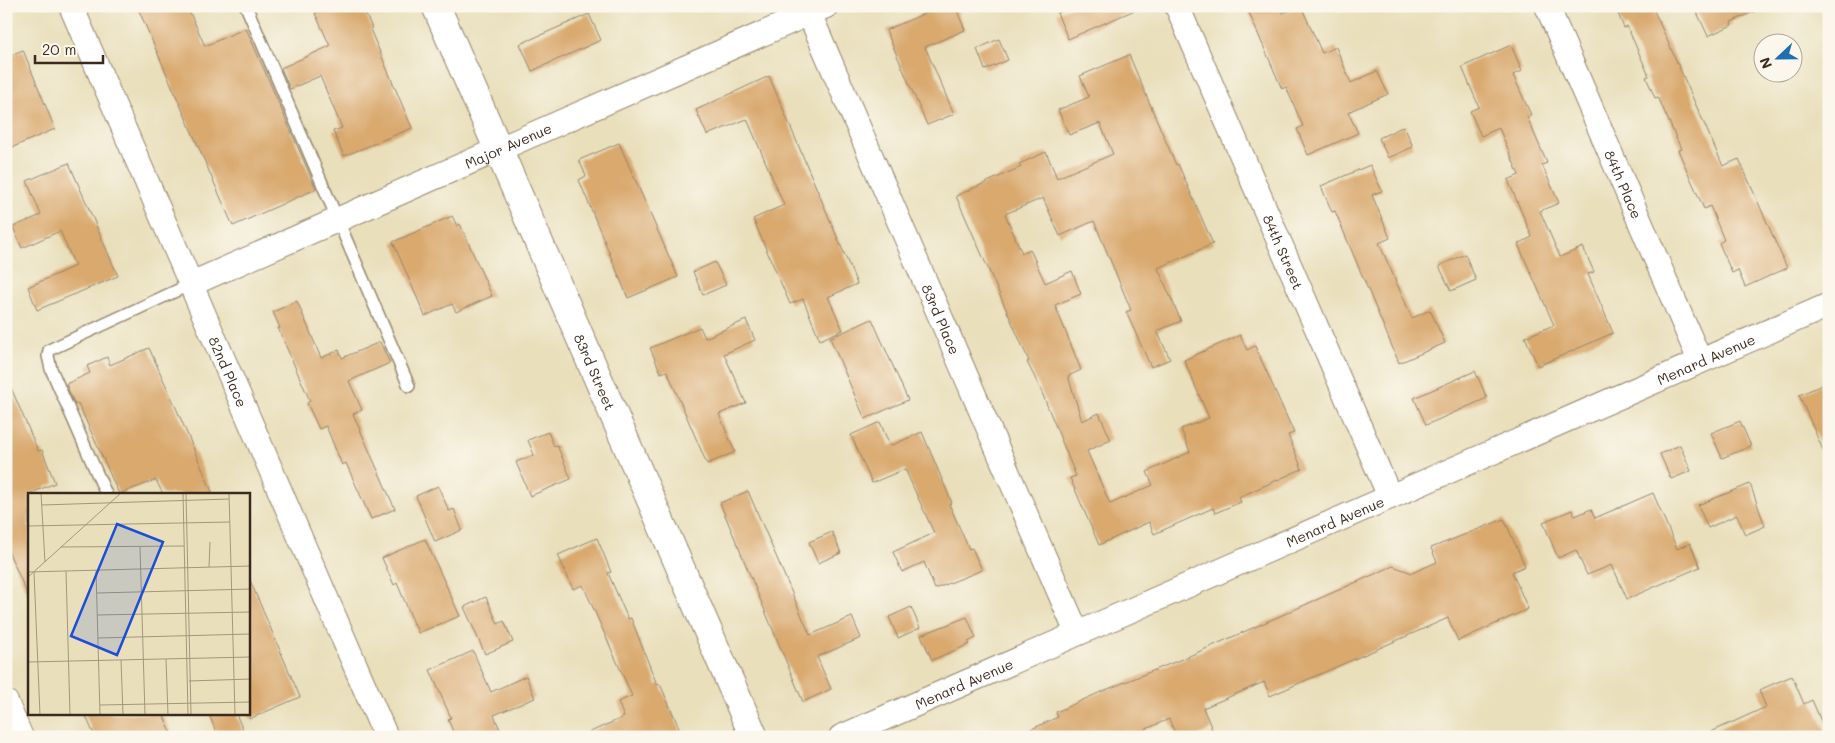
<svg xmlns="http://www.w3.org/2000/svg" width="1835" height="743" viewBox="0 0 1835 743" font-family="Mali,sans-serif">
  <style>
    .building { fill: #d9a96e }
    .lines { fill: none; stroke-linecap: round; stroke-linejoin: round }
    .service-casing { stroke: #92846c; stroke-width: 14 }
    .minor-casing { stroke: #92846c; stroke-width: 26 }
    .tertiary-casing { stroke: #92846c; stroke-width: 30 }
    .service { stroke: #fff; stroke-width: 11 }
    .minor { stroke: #fff; stroke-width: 24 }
    .tertiary { stroke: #fff; stroke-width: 28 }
    .labels { text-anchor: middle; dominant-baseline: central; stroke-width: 4; stroke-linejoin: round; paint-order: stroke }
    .street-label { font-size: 14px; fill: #3b2a1e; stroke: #fbf7ec }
    .inset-road { fill: none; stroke: #a3977c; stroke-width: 1 }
    .view { fill: #1d4ed8; fill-opacity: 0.15; stroke: #1d4ed8; stroke-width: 2.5 }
    .inset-edge { fill: none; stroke: #3b2a1e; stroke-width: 2.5 }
  </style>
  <rect width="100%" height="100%" fill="#fbf7ec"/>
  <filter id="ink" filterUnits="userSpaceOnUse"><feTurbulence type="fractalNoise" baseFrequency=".02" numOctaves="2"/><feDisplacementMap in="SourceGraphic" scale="10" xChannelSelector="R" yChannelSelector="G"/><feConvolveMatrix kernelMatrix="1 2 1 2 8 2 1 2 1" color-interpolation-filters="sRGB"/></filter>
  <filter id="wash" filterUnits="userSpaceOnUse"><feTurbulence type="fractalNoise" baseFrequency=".0096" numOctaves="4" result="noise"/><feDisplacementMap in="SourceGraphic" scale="20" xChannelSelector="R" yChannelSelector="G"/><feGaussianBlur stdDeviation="1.12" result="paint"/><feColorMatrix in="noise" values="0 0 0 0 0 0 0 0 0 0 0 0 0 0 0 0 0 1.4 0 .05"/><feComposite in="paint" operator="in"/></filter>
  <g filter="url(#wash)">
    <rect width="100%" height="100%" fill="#e9dfbb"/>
    <g id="blocks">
      <path class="building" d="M137 6H187L205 46 246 28 316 189 233 226Z
        M331 6H362L372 28 370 29 412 128 344 156 333 131 342 128 320 76 290 89 281 68 330 46 315 13Z
        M942 6H955L965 30 925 47 954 114 927 125 886 30Z
        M1073 6H1144L1068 39 1057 13Z
        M1263 6H1280L1283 13 1301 6 1322 53 1336 47 1351 83 1377 71 1388 94 1348 112 1358 133 1308 155 1297 129 1303 126 1286 87 1282 89 1249 13Z
        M1615 6H1652L1723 166 1739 159 1787 268 1745 287 1738 270 1732 273 1719 243 1724 240 1710 206 1704 209 1678 150 1681 149 1658 97 1655 98 1646 77 1649 76 1627 26 1624 28Z
        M1694 6H1767L1731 22 1732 25 1708 36Z
        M589 14 601 40 532 71 520 44Z
        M999 39 1008 60 985 70 977 49Z
        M1511 45 1522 71 1513 75 1531 115 1527 117 1547 163 1542 165 1559 203 1540 211 1560 257 1583 247 1594 272 1588 274 1613 333 1538 366 1525 337 1554 325 1518 244 1532 237 1508 180 1519 175 1499 128 1481 136 1470 111 1479 107 1462 67Z
        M23 50 55 129 6 150V57Z
        M1129 55 1176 165 1178 164 1213 244 1158 268 1181 321 1157 331 1170 359 1151 367 1126 312 1131 310 1094 221 1060 236 1043 198 1005 214 1022 253 1030 249 1045 283 1072 271 1081 294 1055 305 1081 370 1068 376 1082 421 1099 413 1111 440 1087 451 1110 504 1153 485 1147 472 1190 452 1181 429 1209 418 1184 360 1240 335 1247 350 1255 346 1294 433 1288 435 1302 469 1239 497 1241 502 1215 513 1213 508 1154 534 1149 522 1099 545 1070 478 1076 476 1040 388 1027 362 1029 361 956 196 1021 167 1019 164 1046 152 1057 178 1113 154 1100 123 1069 135 1058 110 1089 97 1080 76Z
        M769 76 857 284 828 297 843 330 820 340 803 299 790 304 753 219 784 205 747 119 707 135 696 110Z
        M1404 126 1413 147 1388 158 1379 138Z
        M619 143 678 277 628 298 579 180 586 176 579 160Z
        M69 163 118 276 37 310 28 287 75 266 60 231 22 248 13 227 41 215 27 181Z
        M1370 165 1382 191 1372 195 1390 238 1379 243 1412 318 1430 310 1445 343 1399 363 1335 211 1332 212 1321 186Z
        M452 216 457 226 460 224 492 296 456 312 452 304 425 316 393 242Z
        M1465 254 1476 280 1451 291 1439 266Z
        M715 262 726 285 703 295 693 272Z
        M297 301 321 358 339 350 342 358 380 342 390 363 349 381 362 410 353 414 395 509 371 519 346 463 342 465 326 426 319 429 307 403 310 401 278 328H280L273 312Z
        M872 319 908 400 865 419 830 338Z
        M746 320 755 340 724 354 746 403 719 414 735 452 707 464 667 371 661 373 650 348 700 327 705 338Z
        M149 348 177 410 213 494H163L156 480 119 494 78 403 75 405 66 384 90 373 87 366 107 357 110 365Z
        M1475 371 1487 398 1426 425 1414 398Z
        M6 376 38 451 42 450 55 483 29 494V598L6 546Z
        M1829 382V464L1799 395Z
        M1740 421 1751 446 1722 458 1711 433Z
        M880 422 890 446 922 432 952 503 949 504 969 549 972 548 982 570 935 589 924 562 902 572 893 552 934 533 905 469 872 483 851 435Z
        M548 432 554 446 557 445 571 479 530 496 516 462 534 455 528 440Z
        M1680 445 1691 471 1671 479 1660 454Z
        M1750 484 1765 526 1745 535 1737 515 1708 528 1698 505Z
        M438 486 449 511 454 509 462 530 435 542 416 496Z
        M748 491 810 635 852 617 861 638 817 657 831 689 803 702 720 503Z
        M1653 493 1677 549 1690 543 1700 567 1627 599 1612 565 1587 575 1576 550 1558 558 1543 522 1572 510 1575 516 1591 509 1595 518Z
        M1504 519 1525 566 1512 572 1528 609 1482 630 1458 641 1448 618 1270 696 1264 682 1203 708 1212 729 1195 737H1177L1169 719 1128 737H1014L1058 717 1056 712 1103 691 1187 657 1393 566 1412 573 1437 562 1431 548Z
        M832 532 841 553 818 563 809 542Z
        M597 538 611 572 608 573 628 619 631 618 657 685 660 684 683 737H579L624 717 618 702 632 696 583 585 573 589 558 555Z
        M425 539 460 616 418 633 397 583 394 585 382 558Z
        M249 578 300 697 249 719Z
        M486 597 498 624 504 621 513 642 485 654 464 607Z
        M911 607 920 628 898 638 889 617Z
        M967 617 976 638 968 642 970 644 932 660 921 635Z
        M473 651 491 692 526 676 535 698 494 715 503 737H455L448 719 451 718 430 670Z
        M1792 676 1804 704 1812 700 1828 737H1700L1766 707 1759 690Z
        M85 714H163L173 737H95Z
        M209 714H236L246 737H218Z"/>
    </g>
  </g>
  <g filter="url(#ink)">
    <use href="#blocks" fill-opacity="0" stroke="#92846c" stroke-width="1"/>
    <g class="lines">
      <defs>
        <path id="service" d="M246 6 409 386
          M106 494 51 369 48 356 49 350 191 284"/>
        <g id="minor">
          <path id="s1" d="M71 6 386 737"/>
          <path id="s2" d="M806 6 1077 633"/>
          <path id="s3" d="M1177 6 1390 497"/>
          <path id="s4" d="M1547 6 1700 361"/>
          <path id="s5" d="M191 284 826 6"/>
          <path d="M6 702 21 737"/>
          <path id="s6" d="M841 737 1829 305"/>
        </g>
        <g id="tertiary">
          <path id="s7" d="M436 6 754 737"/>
        </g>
      </defs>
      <use href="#service" class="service-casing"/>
      <use href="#minor" class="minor-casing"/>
      <use href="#tertiary" class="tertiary-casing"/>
      <use href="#service" class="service"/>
      <use href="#minor" class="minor"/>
      <use href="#tertiary" class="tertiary"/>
    </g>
  </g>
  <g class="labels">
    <g class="street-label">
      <text stroke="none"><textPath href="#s5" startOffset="346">Major Avenue</textPath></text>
      <text stroke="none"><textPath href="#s4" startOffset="194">84th Place</textPath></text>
      <text stroke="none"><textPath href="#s3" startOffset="268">84th Street</textPath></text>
      <text stroke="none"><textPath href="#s2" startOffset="341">83rd Place</textPath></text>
      <text stroke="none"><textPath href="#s6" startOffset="944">Menard Avenue</textPath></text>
      <text stroke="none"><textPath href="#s1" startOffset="398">82nd Place</textPath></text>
      <text stroke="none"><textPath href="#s7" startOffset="399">83rd Street</textPath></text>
      <text stroke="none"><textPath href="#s6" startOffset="539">Menard Avenue</textPath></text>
      <text stroke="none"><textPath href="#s6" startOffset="134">Menard Avenue</textPath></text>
    </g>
  </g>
  <g transform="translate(28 493)">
    <rect width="222" height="222" fill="#e9dfbb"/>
    <path class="inset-road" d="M13 0 17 69M155 0 160 222M158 0 163 222M201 0 207 222M14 12 201 6M0 33 202 29M33 54 156 53M112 54 117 222M181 74 182 49M68 77 72 222M38 78 42 222M0 79 223 73M6 79 12 222M0 84 93 0M69 100 223 96M69 122 223 119M70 145 223 141M138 166 140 222M93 167 95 222M0 169 223 164M161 188 223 186M72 212 223 209"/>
    <path class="view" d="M89 31 135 49 89 162 43 143Z"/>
    <rect width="222" height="222" class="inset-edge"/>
  </g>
  <rect width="1835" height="743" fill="none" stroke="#fbf7ec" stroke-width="25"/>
  <g transform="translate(1778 58) rotate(248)"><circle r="24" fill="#fbf7ec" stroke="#aea59a"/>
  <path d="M0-4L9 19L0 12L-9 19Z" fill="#1f6fb2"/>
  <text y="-8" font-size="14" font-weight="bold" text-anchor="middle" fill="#3b2a1e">N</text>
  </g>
  <path d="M35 55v8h68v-8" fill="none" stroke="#3b2a1e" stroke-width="2.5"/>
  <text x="42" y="55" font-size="15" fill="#3b2a1e" stroke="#fbf7ec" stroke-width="4" paint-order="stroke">20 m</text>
</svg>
